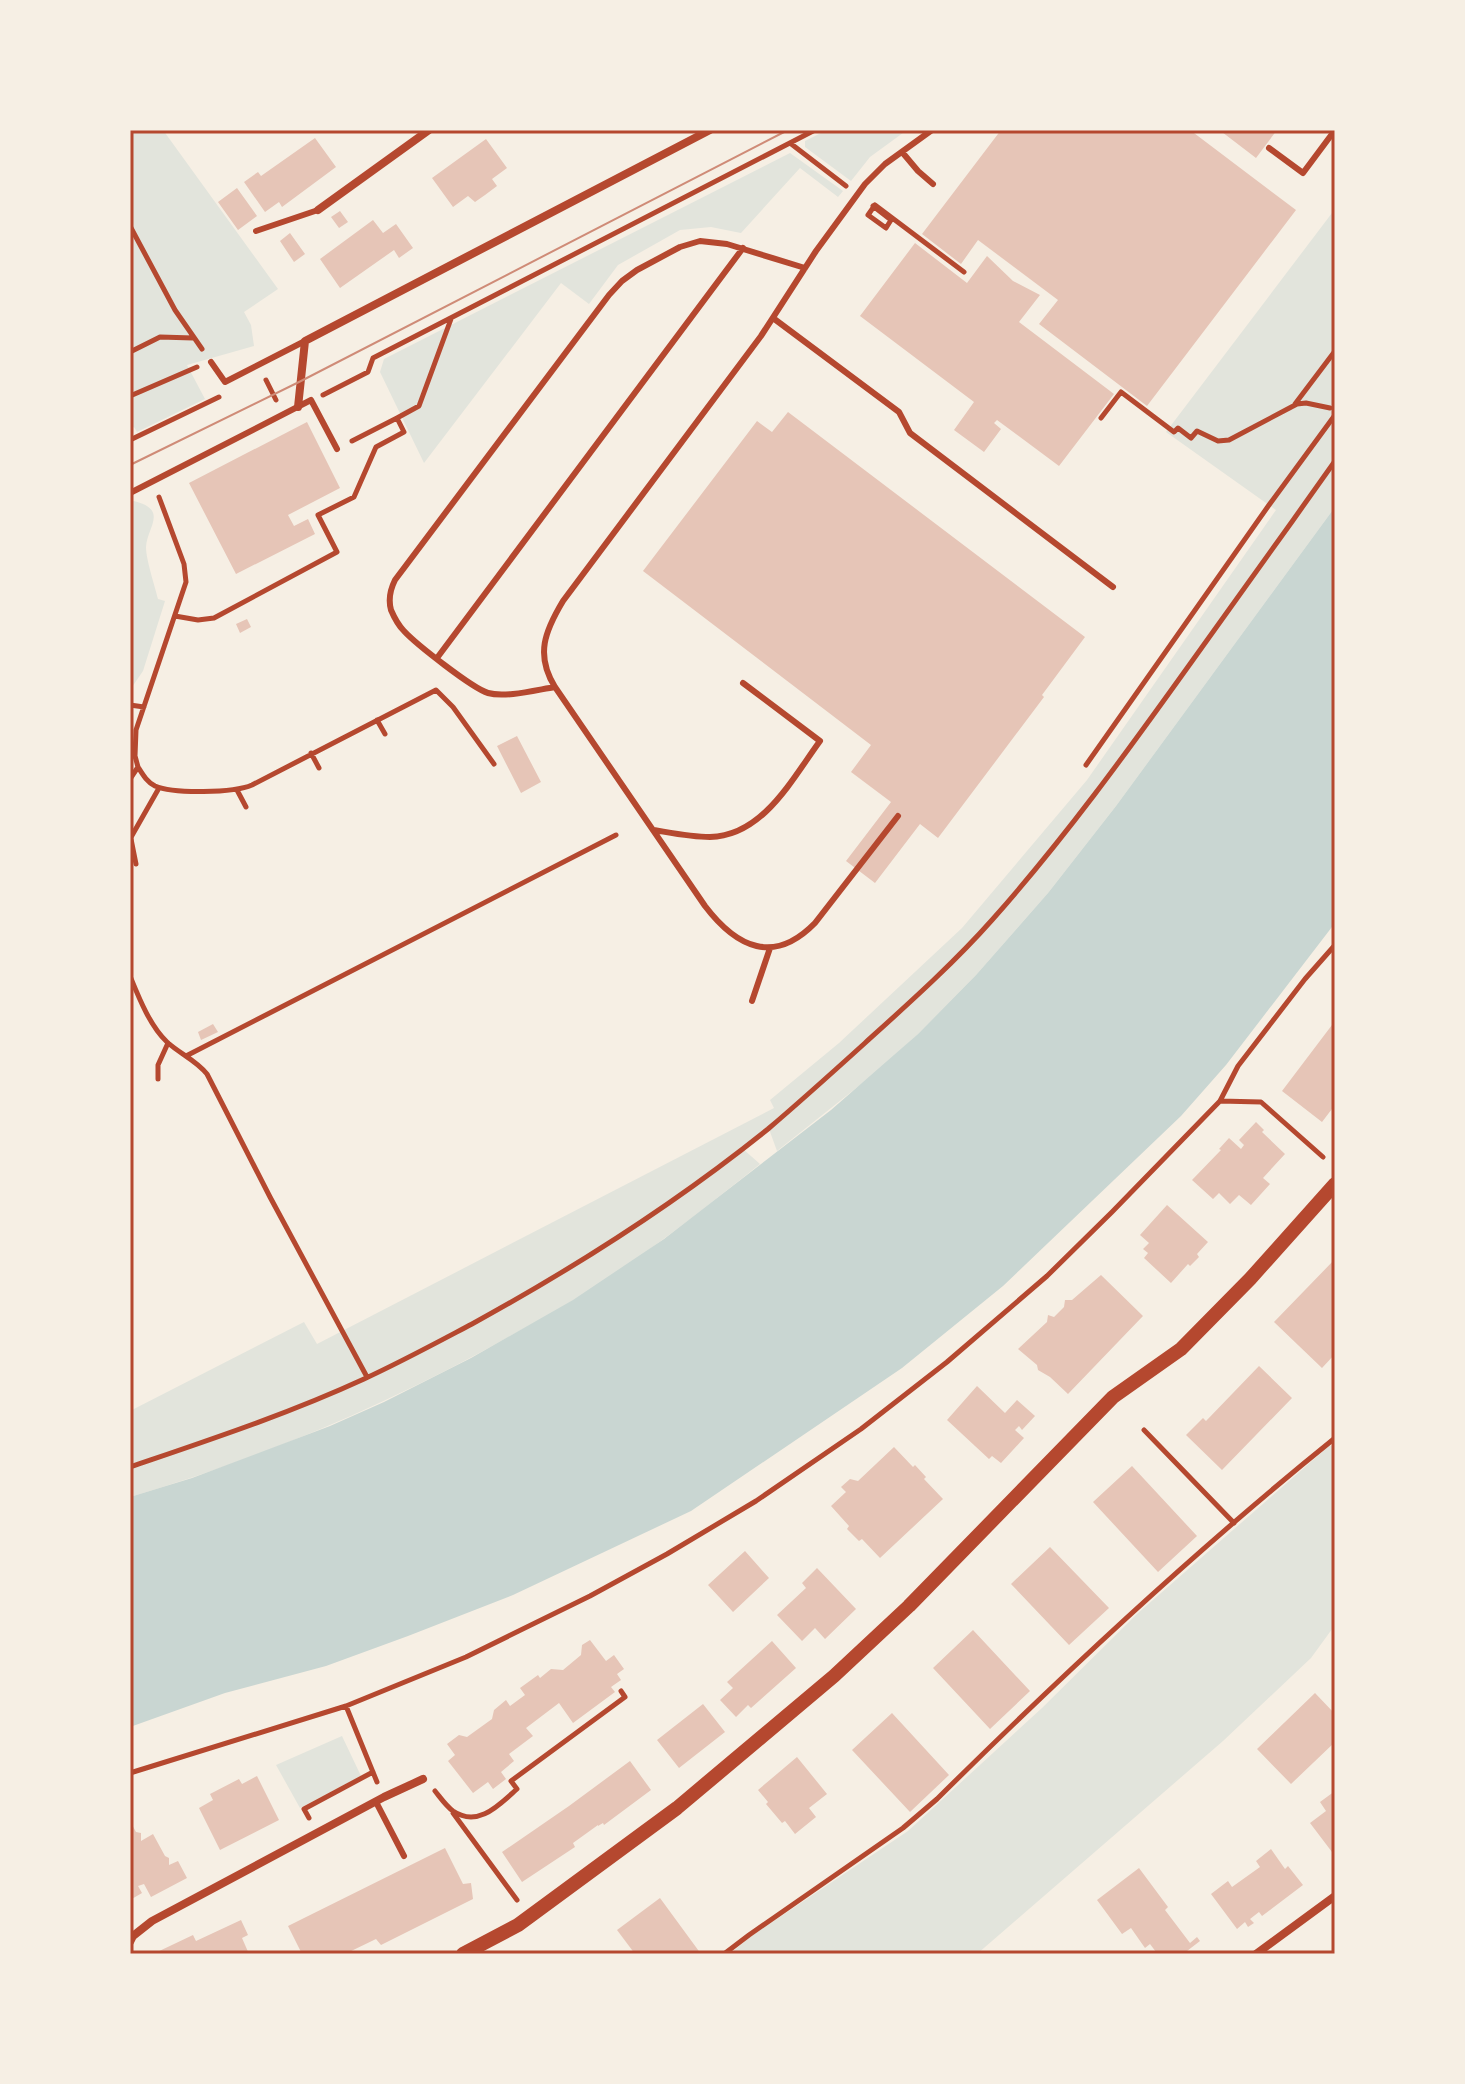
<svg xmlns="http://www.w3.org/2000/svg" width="1465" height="2084" viewBox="0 0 1465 2084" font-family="Lora,serif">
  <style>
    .green { fill: #e2e4dc }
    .water { fill: #c9d6d2 }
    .building { fill: #e6c5b7 }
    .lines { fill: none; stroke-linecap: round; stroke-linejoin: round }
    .path { stroke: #b5482f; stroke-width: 5 }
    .service { stroke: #b5482f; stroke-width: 6 }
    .minor { stroke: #b5482f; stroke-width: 8 }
    .tertiary { stroke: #b5482f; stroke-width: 14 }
    .tram { stroke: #cf8b77; stroke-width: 2 }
    .neatline { fill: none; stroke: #b5482f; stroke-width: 3 }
  </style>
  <rect width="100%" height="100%" fill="#f6efe4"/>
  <path class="green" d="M130 130H163L278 289 244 312 251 325 254 346 187 365 205 399 137 432 134 427 130 429Z
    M827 130H907L870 157 851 181 805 147V141Z
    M790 153 843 191 838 197 800 168 741 233 711 227 680 230 618 265 589 304 561 283 424 463 380 372 384 359Z
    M1335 209V507L1116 806 1048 893 976 975 918 1034 875 1073 777 1151 769 1129 743 1149 760 1164C700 1212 639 1260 574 1300 553 1313 531 1324 510 1336 389 1404 263 1458 130 1497V1411L304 1322 317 1344 774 1108 770 1100 839 1043 962 928 1087 780 1276 510 1166 432Z
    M134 501C169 510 147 527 146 547 146 560 155 586 158 599L165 601 143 671 130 690V503Z
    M1329 1446H1335V1625L1311 1658 1223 1741 977 1954H730L750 1937 908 1831 1042 1708 1137 1614Z
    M342 1736 361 1776 300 1808 276 1765Z"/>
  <path class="water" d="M1335 507V923L1226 1065 1181 1116 1003 1286 902 1368 691 1511 513 1595 408 1636 326 1666 225 1693 130 1727V1497L192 1478 330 1426 384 1402 471 1358 573 1300 664 1239 831 1110 918 1034 976 975 1048 893 1116 806Z"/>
  <path class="building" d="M1001 130H1190L1296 210 1147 406 1039 324 1058 300 978 240 961 264 922 234Z
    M1224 130H1277L1256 158 1222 132Z
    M315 138 336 167 282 207 279 202 265 212 244 182 258 172 261 176Z
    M486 139 507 168 492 179 497 186 485 195 475 202 468 196 453 207 432 178Z
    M237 188 257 216 238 230 218 202Z
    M340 211 348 222 339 228 331 217Z
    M373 220 383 233 396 224 413 248 399 258 394 250 340 288 320 259Z
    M290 233 305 254 294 262 280 241Z
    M915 243 967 283 987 256 1013 281 1040 295 1019 322 1114 394 1059 466 997 420 994 423 1001 429 984 452 954 430 974 402 860 316Z
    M788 412 1085 637 1042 695 1044 697 938 838 920 824 875 883 846 861 891 802 851 772 871 745 643 571 757 421 772 432Z
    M307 422 340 488 288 515 294 526 308 519 315 534 236 574 189 483Z
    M247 619 251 627 240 633 236 624Z
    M517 736 541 782 521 793 497 746Z
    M1335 1021V1105L1322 1122 1282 1091Z
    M213 1024 218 1032 201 1040 198 1032Z
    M1256 1122 1264 1130 1262 1132 1285 1154 1263 1178 1270 1184 1251 1205 1239 1195 1230 1204 1219 1193 1213 1199 1192 1180 1221 1150 1219 1149 1229 1138 1241 1149 1244 1145 1239 1140Z
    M1167 1205 1208 1242 1197 1254 1199 1257 1190 1266 1188 1264 1171 1283 1144 1258 1148 1253 1143 1249 1149 1243 1140 1235Z
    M1335 1259V1354L1322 1368 1274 1322Z
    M1101 1275 1143 1316 1068 1394 1050 1377 1038 1370 1037 1365 1018 1349 1047 1322 1048 1315 1054 1317 1064 1307 1065 1300H1072Z
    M1259 1366 1292 1398 1222 1470 1186 1435 1203 1418 1206 1421Z
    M977 1386 1005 1413 1017 1400 1035 1416 1022 1430 1019 1426 1015 1430 1024 1438 1001 1463 992 1456 989 1459 947 1420Z
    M894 1447 913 1467 915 1465 926 1477 924 1479 943 1499 880 1558 862 1539 859 1541 847 1529 849 1526 831 1506 846 1492 841 1487 850 1479 858 1481Z
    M1132 1466 1197 1536 1158 1572 1093 1502Z
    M1050 1547 1109 1608 1069 1645 1011 1584Z
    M745 1551 769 1578 733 1612 708 1585Z
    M817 1568 856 1609 825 1639 815 1628 802 1641 777 1615 806 1588 802 1583Z
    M973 1630 1030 1691 990 1729 933 1668Z
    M590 1640 606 1661 614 1655 624 1669 617 1674 621 1680 611 1687 615 1692 573 1723 559 1703 526 1728 533 1736 509 1754 514 1761 501 1772 506 1779 493 1789 488 1782 473 1793 448 1761 455 1755 447 1744 459 1735 467 1737 492 1719 494 1710 506 1700 510 1706 525 1695 520 1688 538 1675 540 1678 551 1669 563 1670 581 1655 582 1645Z
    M772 1641 796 1668 751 1708 748 1705 736 1717 720 1700 733 1688 727 1682Z
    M1315 1693 1335 1714V1742L1291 1784 1257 1749Z
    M703 1704 725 1732 679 1768 657 1740Z
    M892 1713 949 1775 910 1812 852 1750Z
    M797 1757 827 1794 809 1808 816 1817 795 1834 785 1821 782 1823 766 1804 768 1802 758 1790Z
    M630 1761 651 1790 604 1825 603 1823 598 1826V1825L573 1843 575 1847 522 1882 502 1852 569 1806Z
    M257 1776 279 1820 220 1850 199 1808 213 1800 210 1794 239 1779 242 1784Z
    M1335 1791V1856L1310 1823 1326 1811 1320 1802Z
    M130 1821 136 1832 141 1833V1841L153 1834 165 1856 169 1858V1865L178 1861 187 1878 151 1897 144 1884 138 1886 142 1893 130 1900Z
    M445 1848 463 1884 471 1883 473 1899 381 1945 376 1939 345 1954H302L288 1926Z
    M1271 1849 1285 1869 1288 1866 1303 1885 1262 1916 1259 1912 1250 1919 1254 1923 1248 1927 1245 1922 1237 1929 1211 1894 1228 1881 1232 1887 1260 1867 1256 1861Z
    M1139 1868 1168 1907 1165 1910 1190 1943 1197 1937 1200 1941 1187 1951 1189 1954H1153L1156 1952 1150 1944 1145 1948 1131 1928 1122 1934 1097 1900Z
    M660 1898 701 1954H635L617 1930Z
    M241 1920 248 1935 242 1938 249 1954H153L193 1935 196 1941Z"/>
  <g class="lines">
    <path class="path" d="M790 143 846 186
      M873 206 891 220 886 228 868 215 875 205 964 272
      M130 226 175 310 202 349
      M130 352 160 337 193 338
      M266 380 276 400
      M323 395 368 372 373 358 815 130
      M130 396 197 367
      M1295 404 1335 351
      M1101 418 1121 392 1174 432 1178 428 1191 438 1197 431 1218 441 1229 440 1297 404 1306 403 1330 408
      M130 440 219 397
      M352 441 397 418
      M175 616 198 620 214 618 337 552 318 515 354 497 376 447 404 432 397 418 419 406 451 319
      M130 705 144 707
      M377 720 385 734
      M311 753 319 768
      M1086 765 1269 505 1335 415
      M138 767C143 775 147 782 155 786 173 794 234 793 252 785L436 690 453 707 494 764
      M130 779 138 767 135 756 136 730 186 582 184 564 159 497
      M237 790 246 807
      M130 839 159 788
      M131 839 136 864
      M130 976C139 998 150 1026 167 1042 180 1054 196 1060 207 1074L270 1197 367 1377
      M186 1056 616 835
      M158 1079V1065L168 1043
      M1220 1101 1261 1102 1323 1157
      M1144 1430 1234 1523
      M130 1467C209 1440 288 1414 364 1379 401 1362 436 1343 472 1324 576 1267 676 1203 768 1129 801 1101 833 1072 865 1043 908 1004 953 964 992 920 1064 839 1127 752 1190 664 1238 597 1287 529 1335 461
      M346 1706 377 1782
      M130 1773 346 1706 466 1657 590 1596 667 1554 756 1501 861 1429 947 1362 1047 1276 1112 1212 1220 1101 1238 1066 1305 979 1335 945
      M435 1791C440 1797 446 1806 453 1811 478 1828 499 1805 517 1789L511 1781 625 1697 621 1691
      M453 1813 517 1900
      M309 1818 304 1809 373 1772
      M724 1954 749 1935 903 1828 937 1799C1064 1673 1196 1550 1335 1438"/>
    <path class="service" d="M1269 148 1303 173 1335 130
      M902 152 918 171 933 184
      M256 231 318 210
      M773 318 899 412 910 433 1113 587
      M211 362 225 382 305 341
      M130 493 311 400 337 449
      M437 658 743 248
      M555 687C536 690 505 698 488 693 472 688 416 644 404 631 398 625 394 617 391 610 388 599 390 590 395 580L609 295 622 281 637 270 680 247 700 241 727 244 805 268
      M898 816 815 923C774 965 737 948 705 906L555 687C535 655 545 631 563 601L761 336 816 251 865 184 885 164 932 130
      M654 830C672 833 691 837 710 837 763 836 792 779 820 741L743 683
      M752 1001 770 948
      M376 1802 404 1856"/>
    <path class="minor" d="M318 210 429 130
      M298 407 305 341 710 130
      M130 1942 133 1936 152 1921 384 1797 423 1779
      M1256 1954 1335 1896"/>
    <path class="tertiary" d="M463 1954 518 1925 677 1808 834 1676 909 1606 1113 1397 1181 1349 1250 1279 1335 1184"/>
    <path class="tram" d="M130 465 301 381 788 130"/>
  </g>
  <rect width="1465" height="2084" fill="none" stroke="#f6efe4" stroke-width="264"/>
  <rect x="132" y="132" width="1201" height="1820" class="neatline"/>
</svg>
